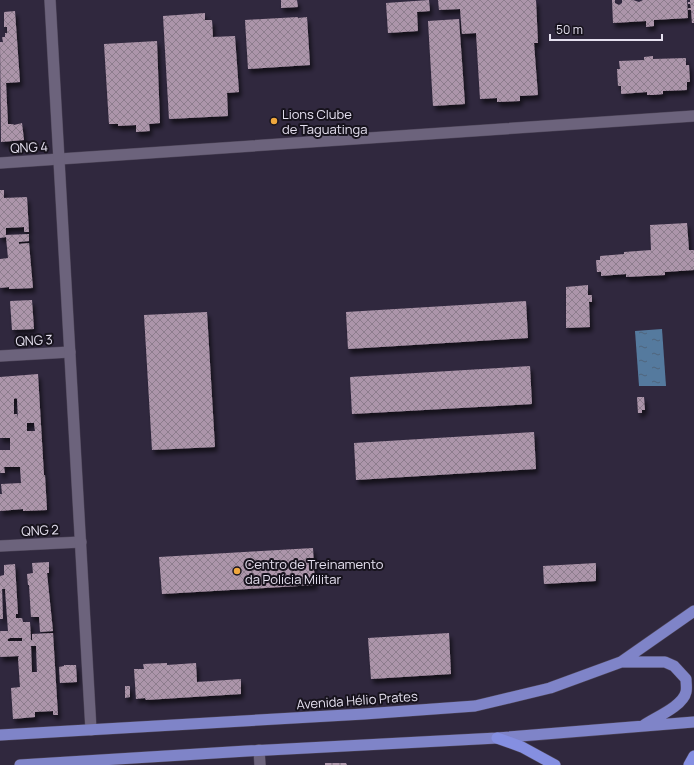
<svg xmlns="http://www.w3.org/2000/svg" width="694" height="765" viewBox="0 0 694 765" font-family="Manrope,sans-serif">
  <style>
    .water { fill: url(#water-ripples) }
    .building { fill: url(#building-cross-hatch); fill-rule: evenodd; filter: url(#shadow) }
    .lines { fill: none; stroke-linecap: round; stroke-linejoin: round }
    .minor-casing { stroke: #4e4659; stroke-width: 12 }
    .tertiary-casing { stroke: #4e4659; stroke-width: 12 }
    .primary-casing { stroke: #4e4659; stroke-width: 12 }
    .trunk-casing { stroke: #4e4659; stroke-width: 12 }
    .minor { stroke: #6c637c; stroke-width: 11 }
    .tertiary { stroke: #6c637c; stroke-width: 11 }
    .primary { stroke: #7f84c8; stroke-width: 11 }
    .trunk { stroke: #858fe1; stroke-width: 11 }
    .poi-dot { fill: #efa73d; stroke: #17131d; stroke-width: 1.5 }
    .labels { text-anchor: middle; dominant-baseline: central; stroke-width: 4; stroke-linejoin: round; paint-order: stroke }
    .poi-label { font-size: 13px; fill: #e6e1f0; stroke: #17131d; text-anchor: start }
    .street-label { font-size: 13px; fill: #e6e1f0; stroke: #17131d }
  </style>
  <defs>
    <pattern id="water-ripples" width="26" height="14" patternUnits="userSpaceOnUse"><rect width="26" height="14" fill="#557a9e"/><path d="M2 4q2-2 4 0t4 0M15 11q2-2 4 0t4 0" fill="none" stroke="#4f647c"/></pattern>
    <pattern id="building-cross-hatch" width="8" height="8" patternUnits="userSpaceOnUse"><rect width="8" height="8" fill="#ac95aa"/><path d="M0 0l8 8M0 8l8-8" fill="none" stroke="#8d7d8d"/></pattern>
    <filter id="shadow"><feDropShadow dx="2.5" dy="4.5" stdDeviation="2" flood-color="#0009"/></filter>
  </defs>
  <rect width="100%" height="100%" fill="#30283e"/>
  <path class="water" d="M662 329 666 386H639L635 331Z"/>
  <path class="building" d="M281 0H297L298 7 281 8Z
    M429 0 430 11 417 12 418 31 388 33 386 3Z
    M438 0H536L538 43H534L538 95 520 96V101L497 102V98L480 99 476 33 462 34 460 9 439 10Z
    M612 0H615V3L619 5 622 3V0H633L639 2 643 0H687L688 18 654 20V26L646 27V21L613 23Z
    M690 0H694V23H692L691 10H688V8H691L690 4H688V2H690Z
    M15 11 20 82 6 83 8 124H13L14 125 22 123 24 140 1 142 0 42H3L2 37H5V33H7V27H4V12Z
    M205 13V20H212L213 37 235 36 239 92 227 93 228 116 169 119 163 16Z
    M298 17V18L307 17 310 65 248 69 245 20Z
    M459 19 465 104 433 106 428 21Z
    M157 41 160 123 149 124 150 131 136 132V125L118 126V124H109L104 44Z
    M653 56V59L686 58V65H689L690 82H687V90L663 91V94L653 95H647V92L621 94V86H618L617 69H620L619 61 644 60V57Z
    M0 190H4V198L27 197 29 232H24V227L6 228V235L29 234V241L19 242V244L29 243 33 288 9 289V287L0 288V259L8 258 6 237 0 238Z
    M687 223 689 250H694V270L665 272V275L626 277V274L601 276V272H597L596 260H600V256L624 254V252L651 250 650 225Z
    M588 285V295H592V302H589L590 327 566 328V287Z
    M32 300 34 329 12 330 10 301Z
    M526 301 528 338 348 349 346 312Z
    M207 312 215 447 152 450 144 315Z
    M530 366 532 404 352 414 350 377Z
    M38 374 44 475H45L47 510 23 511V509L0 511V494H2L1 484 21 483 20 467H4L5 473H0V450H10V438H0V377ZM16 398 17 399 18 418 17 414H14V399ZM27 423H34L35 431H27Z
    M637 397H644L645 410H642V413H638Z
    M534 432 536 469 356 480 354 443Z
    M313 548 315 585 162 594 159 557Z
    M49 562V573H47L53 631 40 632 39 617H31L29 585H28L27 574 33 573 32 563Z
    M596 563V581L544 584 543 566Z
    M15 564 18 614H16V618H22L23 622H30L31 640H32V634L53 633 58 715H53V711L35 712V717L13 719 11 688 20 687 18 658 19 656 0 657V631H8L5 589H2L3 619H0V576L4 575V565ZM22 638V641H8V639L10 638ZM31 646H36L37 672H32Z
    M449 633 451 674 371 679 368 638Z
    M167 663V665L196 663 197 682 241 679V694L146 700 145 698 136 699 134 669H144L143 664Z
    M64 665H76L77 682 60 683 59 667 64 666Z
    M125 686H130V697L125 698Z
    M325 763H346L347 765H325Z"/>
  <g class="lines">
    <defs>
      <path id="minor" d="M0 163 694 116
        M0 356 70 352
        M0 546 81 542
        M259 750 260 765"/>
      <path id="tertiary" d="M50 0 91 730"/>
      <path id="primary" d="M621 662H665L674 666 686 679C686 683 687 688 686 692 683 706 656 717 644 725
        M0 735 364 714 475 706 550 688 621 662 694 611
        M20 765 247 751 497 738 694 722"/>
      <path id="trunk" d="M497 738 522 747 555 765
        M689 765 694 756"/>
    </defs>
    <use href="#minor" class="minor-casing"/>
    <use href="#tertiary" class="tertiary-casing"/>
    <use href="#primary" class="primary-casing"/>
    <use href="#trunk" class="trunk-casing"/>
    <use href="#minor" class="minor"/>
    <use href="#tertiary" class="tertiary"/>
    <use href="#primary" class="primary"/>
    <use href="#trunk" class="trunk"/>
  </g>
  <g class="poi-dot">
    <circle cx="274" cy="121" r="4"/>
    <circle cx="237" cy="571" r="4"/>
  </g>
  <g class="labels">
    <g class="poi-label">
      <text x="282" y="114">Lions Clube<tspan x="282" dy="15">de Taguatinga</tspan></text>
      <text x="245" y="564">Centro de Treinamento<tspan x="245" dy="15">da Polícia Militar</tspan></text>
    </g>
    <g class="street-label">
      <text transform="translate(29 147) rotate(-3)">QNG 4</text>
      <text transform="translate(34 340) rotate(-3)">QNG 3</text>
      <text transform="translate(40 530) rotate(-3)">QNG 2</text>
      <text transform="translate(357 700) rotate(-4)">Avenida Hélio Prates</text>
    </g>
  </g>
  <path d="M550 34v6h112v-6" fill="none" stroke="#e6e1f0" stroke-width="2"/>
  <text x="556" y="34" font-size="12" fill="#e6e1f0" stroke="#17131d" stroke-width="3" paint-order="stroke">50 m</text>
</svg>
